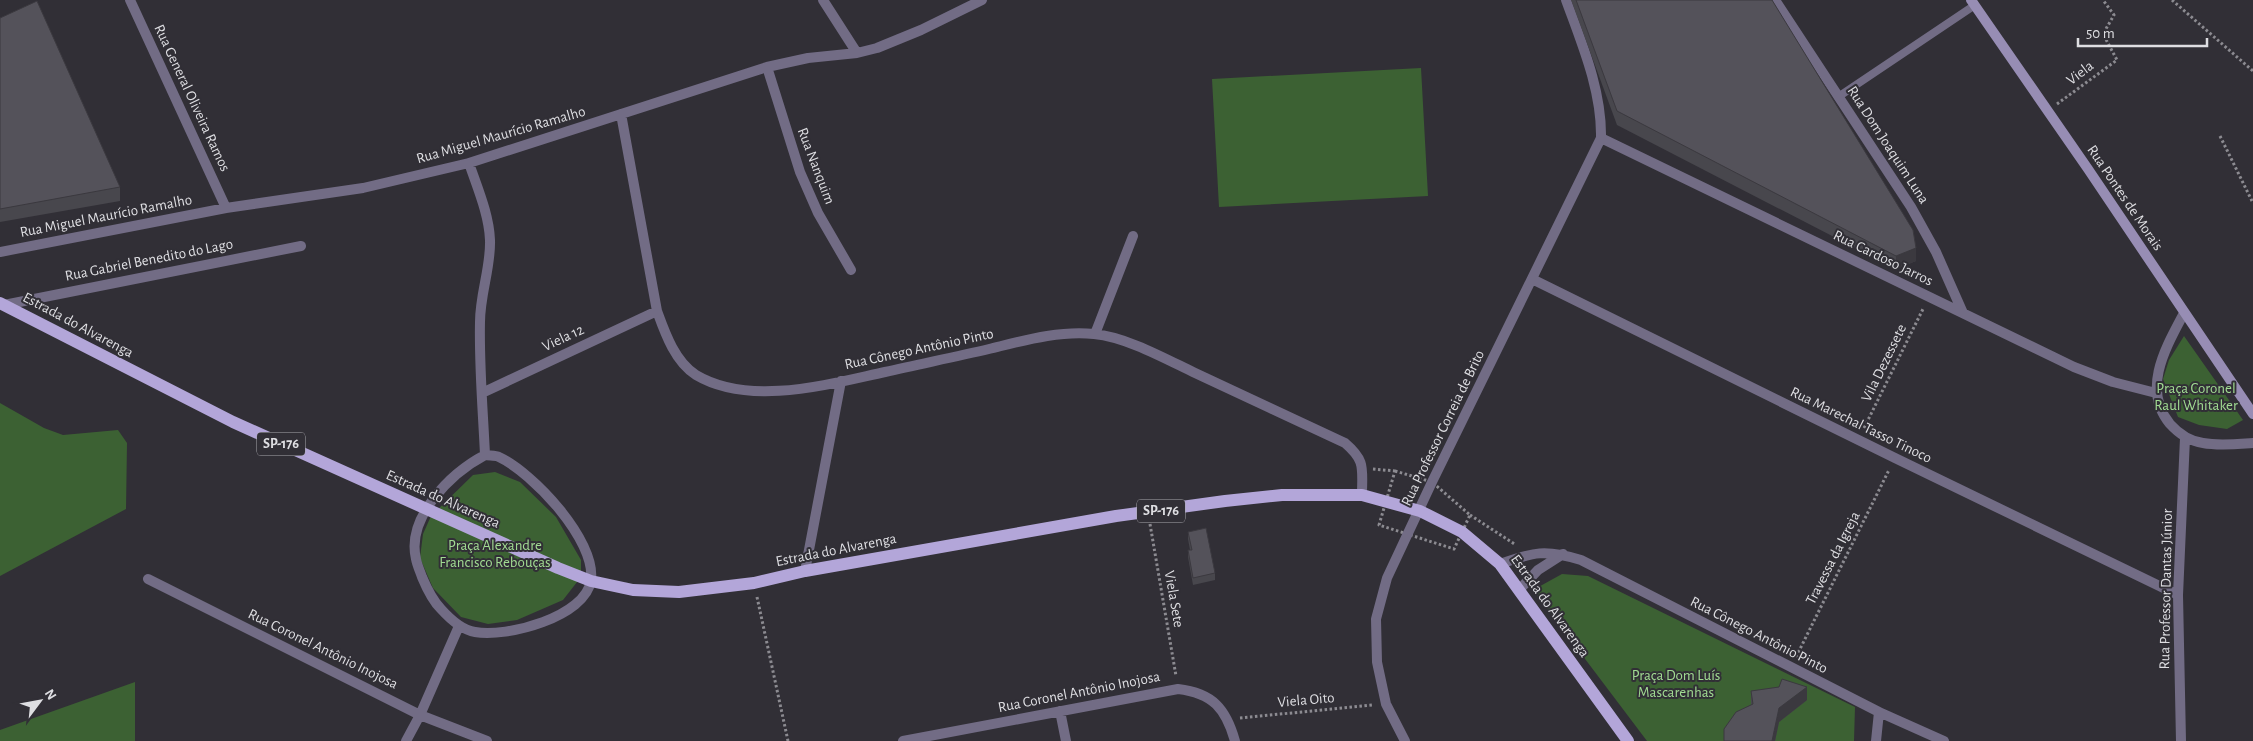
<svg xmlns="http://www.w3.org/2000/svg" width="2253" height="741" viewBox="0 0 2253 741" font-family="'Alegreya Sans',sans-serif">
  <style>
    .green { fill: #3c6133 }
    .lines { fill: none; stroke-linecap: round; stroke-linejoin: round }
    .path { stroke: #8c8b91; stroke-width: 3; stroke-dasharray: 2.5 2.5; stroke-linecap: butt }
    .lane { stroke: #726c85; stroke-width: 8 }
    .street { stroke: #726c85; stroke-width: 10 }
    .secondary { stroke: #978db4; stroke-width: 10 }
    .primary { stroke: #b3a6d9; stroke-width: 12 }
    .wall { fill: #48474d }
    .shaded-wall { fill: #3b393f }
    .building { fill: #54525a; stroke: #3b393f }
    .labels { text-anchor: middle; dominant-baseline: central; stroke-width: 4; stroke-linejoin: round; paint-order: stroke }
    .shield { fill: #312f36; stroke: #aaaaae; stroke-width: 1 }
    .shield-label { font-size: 14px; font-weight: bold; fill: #dedee2 }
    .street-label { font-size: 15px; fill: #dedee2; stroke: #312f36 }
    .park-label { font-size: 15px; fill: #a1db92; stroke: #312f36 }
  </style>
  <rect width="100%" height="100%" fill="#312f36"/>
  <path class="green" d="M1421 68 1428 196 1219 207 1212 79Z
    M2184 336 2243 420 2227 429 2199 425 2178 417 2163 379 2169 360Z
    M0 403 44 428 63 435 118 430 127 443 126 509 0 576Z
    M495 472 520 482 556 517 581 560V577L563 600 517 620 488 624 461 617 433 588 420 558 423 534 431 516 473 475Z
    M1562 574 1588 576 1855 707 1854 741H1647L1533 590Z
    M135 682V741H0V730Z"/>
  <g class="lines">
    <path class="path" d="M2172 0 2253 71
      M2057 104 2117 60 2103 34 2114 15 2103 0
      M2220 136 2253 203
      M1864 428 1923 309
      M1373 469 1395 471
      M1395 471 1432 482 1470 515 1454 549 1379 525Z
      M1470 515 1516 545
      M1150 524 1176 676
      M757 597 788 741
      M1796 657 1889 470
      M1240 718 1373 705"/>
    <path class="lane" d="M1838 97 1975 5"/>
    <path class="street" d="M130 0 226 208
      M823 0 857 53
      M1775 0 1911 207 1936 252 1963 313
      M767 67 800 172 818 213 851 270
      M621 114 657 311C665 333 675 362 696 375 750 407 829 384 885 372 920 364 955 357 989 349 1022 341 1060 330 1094 334 1126 337 1164 358 1193 372 1244 396 1294 419 1345 443 1366 461 1362 468 1362 495
      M1601 138 2074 367 2113 382 2156 393
      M469 163C477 187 489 214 490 240 491 267 480 294 480 322 479 367 483 411 485 455
      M0 252 226 208 363 188 469 163 767 67 808 58 857 53 877 48 921 30 982 0
      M1532 279 1895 458 2178 595
      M4 305 301 246
      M2184 313C2166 347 2141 389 2170 424 2179 434 2189 441 2203 443 2219 446 2237 444 2253 443
      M1095 334 1133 236
      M482 393 657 311
      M485 455C489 456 495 455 499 457 533 473 596 540 591 580 586 617 506 638 475 632 462 630 450 619 441 609 432 600 427 589 422 577 420 571 417 565 416 559 406 517 451 473 485 455Z
      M1500 564C1533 552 1546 549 1581 560L1879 712 1944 741
      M805 571 841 381
      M148 579 420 715 487 741
      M1519 590 1538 570 1563 554
      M1060 711 1066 741
      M406 741 420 715 459 626
      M903 741 1178 689C1213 693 1226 709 1235 741
      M1405 741 1386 704 1377 662 1376 619 1387 578 1432 482 1601 138C1602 91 1582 44 1566 0
      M1876 741 1879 712
      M2181 741 2178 595 2185 438"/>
    <path class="secondary" d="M1971 0 2088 169 2253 414"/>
    <path class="primary" d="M0 303 233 422 558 568 591 581 633 590 679 592 754 583 805 571 1116 516 1225 501 1282 495H1362L1420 511 1462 532 1500 564 1628 741"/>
  </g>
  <path class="wall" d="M1571 0H1772L1916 261 1896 269 1617 125Z
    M0 18 120 187V201L0 222Z
    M1188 532 1215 573V580L1193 585 1188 557V550H1190L1188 539Z
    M1751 691 1807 700 1779 722 1775 741H1724V729L1751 705Z"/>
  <path class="shaded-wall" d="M1916 248V261L1896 269V256Z
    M1807 687V700L1779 722 1775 741H1772L1779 708Z"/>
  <path class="building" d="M1576 0H1772L1913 230 1916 248 1896 256 1617 111Z
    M37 1 120 187 0 209V18Z
    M1206 528 1215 573 1193 578 1188 550H1192L1188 532Z
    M1782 679 1807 687 1779 708 1772 741H1724V729L1736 712 1753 704 1751 691 1779 687Z"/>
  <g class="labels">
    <g class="shield">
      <rect x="257" y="432.5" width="48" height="23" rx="4"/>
      <rect x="1137" y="499.5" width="48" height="23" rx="4"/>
    </g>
    <g class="shield-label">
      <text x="281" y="444">SP-176</text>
      <text x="1161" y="511">SP-176</text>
    </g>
    <g class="street-label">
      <text transform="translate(2080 73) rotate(-37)">Viela</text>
      <text transform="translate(192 98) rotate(65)">Rua General Oliveira Ramos</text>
      <text transform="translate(501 135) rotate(-16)">Rua Miguel Maurício Ramalho</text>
      <text transform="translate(1888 145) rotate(57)">Rua Dom Joaquim Luna</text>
      <text transform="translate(816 166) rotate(69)">Rua Nanquim</text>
      <text transform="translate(2125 198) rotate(56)">Rua Pontes de Morais</text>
      <text transform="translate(106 216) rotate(-11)">Rua Miguel Maurício Ramalho</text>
      <text transform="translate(1883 258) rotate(26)">Rua Cardoso Jarros</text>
      <text transform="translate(149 260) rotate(-11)">Rua Gabriel Benedito do Lago</text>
      <text transform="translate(78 325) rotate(28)">Estrada do Alvarenga</text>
      <text transform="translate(563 338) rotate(-25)">Viela 12</text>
      <text transform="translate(919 349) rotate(-12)">Rua Cônego Antônio Pinto</text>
      <text transform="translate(1884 363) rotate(-64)">Vila Dezessete</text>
      <text transform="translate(1861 425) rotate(26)">Rua Marechal Tasso Tinoco</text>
      <text transform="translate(1443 428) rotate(-64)">Rua Professor Correia de Brito</text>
      <text transform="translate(443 499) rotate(24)">Estrada do Alvarenga</text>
      <text transform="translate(836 550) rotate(-11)">Estrada do Alvarenga</text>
      <text transform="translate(1833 558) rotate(-63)">Travessa da Igreja</text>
      <text transform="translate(2166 589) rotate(-89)">Rua Professor Dantas Júnior</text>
      <text transform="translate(1174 599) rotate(80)">Viela Sete</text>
      <text transform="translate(1550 606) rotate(54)">Estrada do Alvarenga</text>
      <text transform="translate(1759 635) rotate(27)">Rua Cônego Antônio Pinto</text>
      <text transform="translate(323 649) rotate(26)">Rua Coronel Antônio Inojosa</text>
      <text transform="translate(1079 692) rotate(-11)">Rua Coronel Antônio Inojosa</text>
      <text transform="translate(1306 700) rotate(-5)">Viela Oito</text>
    </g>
    <g class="park-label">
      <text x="2196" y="388">Praça Coronel<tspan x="2196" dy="17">Raul Whitaker</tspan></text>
      <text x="495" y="545">Praça Alexandre<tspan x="495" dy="17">Francisco Rebouças</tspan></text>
      <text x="1676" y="675">Praça Dom Luís<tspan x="1676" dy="17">Mascarenhas</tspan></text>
    </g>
  </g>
  <g transform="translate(40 701) rotate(58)" stroke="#312f36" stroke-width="4" paint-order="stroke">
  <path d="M0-4L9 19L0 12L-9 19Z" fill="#dedee2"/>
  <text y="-8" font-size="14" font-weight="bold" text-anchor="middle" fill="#dedee2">N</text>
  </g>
  <path d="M2078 38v8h129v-8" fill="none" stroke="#dedee2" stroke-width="2.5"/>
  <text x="2086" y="38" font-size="15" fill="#dedee2" stroke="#312f36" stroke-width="4" paint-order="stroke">50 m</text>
</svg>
